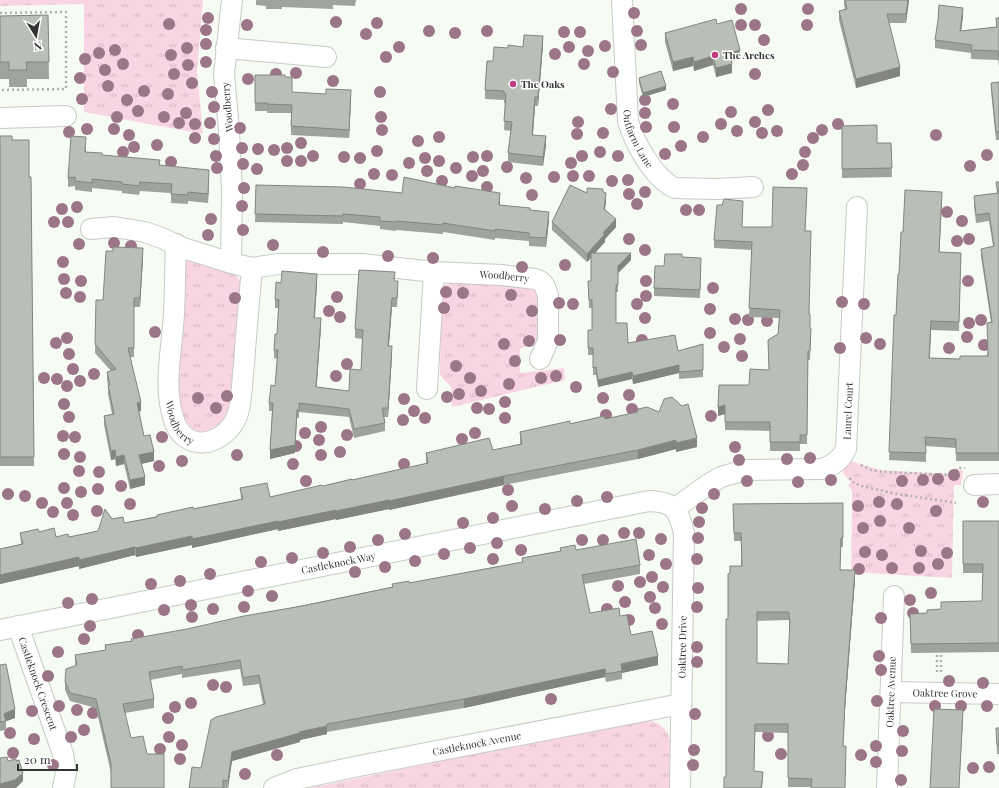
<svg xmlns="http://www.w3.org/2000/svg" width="999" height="788" viewBox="0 0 999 788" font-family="'Playfair Display',serif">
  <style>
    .grass { fill: url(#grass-tufts) }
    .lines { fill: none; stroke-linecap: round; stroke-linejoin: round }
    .minor-casing { stroke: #c6cbc4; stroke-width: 22 }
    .path { stroke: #aeb2ad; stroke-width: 2.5; stroke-dasharray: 2 3; stroke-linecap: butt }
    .minor { stroke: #fff; stroke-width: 20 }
    .tree { fill: #9c7589 }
    .wall { fill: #9fa39d; fill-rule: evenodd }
    .shaded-wall { fill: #828580 }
    .building { fill: #b9beb7; stroke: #828580; fill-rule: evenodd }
    .poi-dot { fill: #c03b7f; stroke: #fff; stroke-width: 1.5 }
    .labels { text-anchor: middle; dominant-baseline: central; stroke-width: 3; stroke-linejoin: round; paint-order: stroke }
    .poi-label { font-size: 10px; font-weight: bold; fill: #333533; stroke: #fff; text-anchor: start }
    .street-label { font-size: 10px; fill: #333533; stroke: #fff }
  </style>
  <defs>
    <pattern id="grass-tufts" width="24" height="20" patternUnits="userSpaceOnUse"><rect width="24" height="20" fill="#f9d5e3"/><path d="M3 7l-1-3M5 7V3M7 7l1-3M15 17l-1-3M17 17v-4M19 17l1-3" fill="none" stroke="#d6b7c3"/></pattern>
  </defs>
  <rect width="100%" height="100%" fill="#f6fcf4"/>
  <path class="grass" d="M0 0H203L197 71 203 134 84 112V4L0 6Z
    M192 260C203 262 224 269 234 274 239 277 241 282 243 287L234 390 227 411 222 422 218 427 205 433 190 428 185 420 177 398 184 267 186 261Z
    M453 281 520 284 536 289 540 297 539 339 520 349V373L564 368 565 380 452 407 451 387 440 375 441 293 445 285Z
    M851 461 880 470 949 474H955L956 470H963L961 485H954L952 578 851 572 852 491 848 485 851 482 842 472Z
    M641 720C659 721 668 727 671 745L670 788H310Z"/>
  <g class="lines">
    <defs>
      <g id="minor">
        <path id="s1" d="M622 0 628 121C634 142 654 179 675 188L717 189 753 187"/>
        <path d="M226 48 326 57"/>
        <path d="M0 118 66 116"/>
        <path id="s2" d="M91 229 114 227 145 232 162 238 180 247 231 263 252 268 278 264H362L434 272 502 275 535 279 540 281 544 285 548 295V341L540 359"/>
        <path id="s3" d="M176 244C175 268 175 291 174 314 172 350 162 388 175 423 179 433 186 440 197 442 213 445 231 432 237 416 242 404 242 379 244 365 246 333 249 301 252 268"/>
        <path d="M231 263 232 190 229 131 224 74 232 0"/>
        <path d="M427 389 434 272"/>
        <path d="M974 485 999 484"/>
        <path id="s4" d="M674 509 709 484 721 477 731 474 746 470 821 469C833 466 841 460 846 449L857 207"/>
        <path id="s5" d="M18 626 63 754 66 773 63 788"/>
        <path id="s6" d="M0 630 649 501C675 502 678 509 684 533L680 788"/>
        <path id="s7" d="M891 692 999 694"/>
        <path id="s8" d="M274 788 297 779 359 766 681 704"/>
        <path id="s9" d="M887 788 894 596"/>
      </g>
    </defs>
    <use href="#minor" class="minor-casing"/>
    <path class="path" d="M0 13 66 12V89L0 90
      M861 465 871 470 884 472 954 475 956 474 957 468H965
      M851 478 850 479 854 483 861 486 897 494 956 503
      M937 655V672
      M941 655V673"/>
    <use href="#minor" class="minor"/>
  </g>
  <g class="tree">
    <circle cx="741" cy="9" r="6"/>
    <circle cx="808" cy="9" r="6"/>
    <circle cx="634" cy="13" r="6"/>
    <circle cx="208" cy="18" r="6"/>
    <circle cx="336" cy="22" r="6"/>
    <circle cx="377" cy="23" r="6"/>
    <circle cx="169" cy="24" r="6"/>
    <circle cx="247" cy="25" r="6"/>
    <circle cx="741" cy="25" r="6"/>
    <circle cx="755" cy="25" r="6"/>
    <circle cx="807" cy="25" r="6"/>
    <circle cx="206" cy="30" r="6"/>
    <circle cx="429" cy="31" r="6"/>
    <circle cx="487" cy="31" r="6"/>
    <circle cx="637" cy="31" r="6"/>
    <circle cx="564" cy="32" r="6"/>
    <circle cx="580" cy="32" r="6"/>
    <circle cx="455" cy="33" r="6"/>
    <circle cx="366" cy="34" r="6"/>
    <circle cx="764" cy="40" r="6"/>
    <circle cx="206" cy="44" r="6"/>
    <circle cx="641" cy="45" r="6"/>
    <circle cx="605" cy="46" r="6"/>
    <circle cx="399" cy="47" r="6"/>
    <circle cx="569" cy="47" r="6"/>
    <circle cx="187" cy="48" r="6"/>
    <circle cx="115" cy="50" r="6"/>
    <circle cx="588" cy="51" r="6"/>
    <circle cx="99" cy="53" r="6"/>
    <circle cx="555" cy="54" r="6"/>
    <circle cx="171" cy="55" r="6"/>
    <circle cx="386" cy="57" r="6"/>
    <circle cx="85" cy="59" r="6"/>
    <circle cx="206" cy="62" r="6"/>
    <circle cx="123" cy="64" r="6"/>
    <circle cx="584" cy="64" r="6"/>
    <circle cx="188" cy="65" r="6"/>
    <circle cx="105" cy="70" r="6"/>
    <circle cx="613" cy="72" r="6"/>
    <circle cx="296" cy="73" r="6"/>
    <circle cx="174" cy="74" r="6"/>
    <circle cx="276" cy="74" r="6"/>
    <circle cx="755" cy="74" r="6"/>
    <circle cx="80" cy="78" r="6"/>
    <circle cx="248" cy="79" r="6"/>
    <circle cx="333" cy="81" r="6"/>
    <circle cx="192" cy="83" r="6"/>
    <circle cx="108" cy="86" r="6"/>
    <circle cx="144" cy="91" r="6"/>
    <circle cx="212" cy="92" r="6"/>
    <circle cx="380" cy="92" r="6"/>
    <circle cx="168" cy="94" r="6"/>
    <circle cx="82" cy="99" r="6"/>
    <circle cx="127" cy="100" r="6"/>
    <circle cx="645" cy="100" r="6"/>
    <circle cx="673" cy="104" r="6"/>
    <circle cx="214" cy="107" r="6"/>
    <circle cx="611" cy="109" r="6"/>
    <circle cx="768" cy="110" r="6"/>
    <circle cx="138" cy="111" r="6"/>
    <circle cx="731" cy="112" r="6"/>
    <circle cx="186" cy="113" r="6"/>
    <circle cx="645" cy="113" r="6"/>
    <circle cx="117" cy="117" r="6"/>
    <circle cx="164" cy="117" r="6"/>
    <circle cx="381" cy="117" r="6"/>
    <circle cx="578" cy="122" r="6"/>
    <circle cx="755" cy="122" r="6"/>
    <circle cx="179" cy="123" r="6"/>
    <circle cx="210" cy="123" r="6"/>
    <circle cx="195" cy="124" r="6"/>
    <circle cx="721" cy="124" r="6"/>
    <circle cx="838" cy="124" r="6"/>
    <circle cx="646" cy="127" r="6"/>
    <circle cx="674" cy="127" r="6"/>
    <circle cx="240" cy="128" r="6"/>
    <circle cx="87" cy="129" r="6"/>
    <circle cx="114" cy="129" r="6"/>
    <circle cx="382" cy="130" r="6"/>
    <circle cx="822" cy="130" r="6"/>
    <circle cx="737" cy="131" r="6"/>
    <circle cx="777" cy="131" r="6"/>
    <circle cx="69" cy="132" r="6"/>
    <circle cx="603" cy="133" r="6"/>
    <circle cx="762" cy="133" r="6"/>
    <circle cx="577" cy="134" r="6"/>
    <circle cx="129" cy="135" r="6"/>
    <circle cx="936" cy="135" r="6"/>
    <circle cx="439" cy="137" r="6"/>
    <circle cx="703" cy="137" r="6"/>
    <circle cx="195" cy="138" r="6"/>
    <circle cx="813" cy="138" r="6"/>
    <circle cx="214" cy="139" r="6"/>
    <circle cx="418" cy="141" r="6"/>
    <circle cx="301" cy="143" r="6"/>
    <circle cx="157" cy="145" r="6"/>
    <circle cx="681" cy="146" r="6"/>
    <circle cx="134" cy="147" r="6"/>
    <circle cx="242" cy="148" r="6"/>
    <circle cx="287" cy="148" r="6"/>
    <circle cx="258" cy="149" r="6"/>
    <circle cx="274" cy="150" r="6"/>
    <circle cx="377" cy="151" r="6"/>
    <circle cx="123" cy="152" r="6"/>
    <circle cx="600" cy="152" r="6"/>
    <circle cx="805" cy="152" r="6"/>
    <circle cx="665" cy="154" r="6"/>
    <circle cx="987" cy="155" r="6"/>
    <circle cx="216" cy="156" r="6"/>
    <circle cx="313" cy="156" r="6"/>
    <circle cx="487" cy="156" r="6"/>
    <circle cx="582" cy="156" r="6"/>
    <circle cx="618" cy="156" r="6"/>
    <circle cx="344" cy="157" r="6"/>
    <circle cx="473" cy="157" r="6"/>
    <circle cx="360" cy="158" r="6"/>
    <circle cx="425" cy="158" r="6"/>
    <circle cx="287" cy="161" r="6"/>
    <circle cx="301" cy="161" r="6"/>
    <circle cx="439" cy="161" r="6"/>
    <circle cx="171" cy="162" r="6"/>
    <circle cx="409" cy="163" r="6"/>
    <circle cx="571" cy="163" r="6"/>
    <circle cx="243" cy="164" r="6"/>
    <circle cx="803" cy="165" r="6"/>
    <circle cx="970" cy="166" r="6"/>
    <circle cx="507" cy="167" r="6"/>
    <circle cx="217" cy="168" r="6"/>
    <circle cx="456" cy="168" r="6"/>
    <circle cx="257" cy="169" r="6"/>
    <circle cx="427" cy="171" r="6"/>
    <circle cx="483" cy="171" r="6"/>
    <circle cx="374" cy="174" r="6"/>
    <circle cx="792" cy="174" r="6"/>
    <circle cx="392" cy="175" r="6"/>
    <circle cx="472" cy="176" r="6"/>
    <circle cx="573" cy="176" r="6"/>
    <circle cx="589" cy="176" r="6"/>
    <circle cx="554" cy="177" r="6"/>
    <circle cx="526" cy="178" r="6"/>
    <circle cx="628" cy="180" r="6"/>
    <circle cx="442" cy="181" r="6"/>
    <circle cx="612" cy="181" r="6"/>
    <circle cx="360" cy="184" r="6"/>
    <circle cx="487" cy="187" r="6"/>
    <circle cx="244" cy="188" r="6"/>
    <circle cx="645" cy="192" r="6"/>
    <circle cx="629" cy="194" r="6"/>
    <circle cx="532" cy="195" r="6"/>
    <circle cx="637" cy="204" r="6"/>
    <circle cx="242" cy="206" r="6"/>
    <circle cx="77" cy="207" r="6"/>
    <circle cx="62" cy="209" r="6"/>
    <circle cx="686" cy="210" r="6"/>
    <circle cx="699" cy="210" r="6"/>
    <circle cx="947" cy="212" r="6"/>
    <circle cx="211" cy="219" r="6"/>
    <circle cx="962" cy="221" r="6"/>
    <circle cx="54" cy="222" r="6"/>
    <circle cx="68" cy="222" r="6"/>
    <circle cx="243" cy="230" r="6"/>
    <circle cx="208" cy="235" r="6"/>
    <circle cx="629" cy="239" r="6"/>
    <circle cx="969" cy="239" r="6"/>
    <circle cx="957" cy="241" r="6"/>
    <circle cx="114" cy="243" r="6"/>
    <circle cx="79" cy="244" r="6"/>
    <circle cx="273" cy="245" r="6"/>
    <circle cx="131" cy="246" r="6"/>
    <circle cx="645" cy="250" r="6"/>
    <circle cx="323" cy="252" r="6"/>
    <circle cx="388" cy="256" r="6"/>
    <circle cx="433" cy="258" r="6"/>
    <circle cx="63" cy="262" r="6"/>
    <circle cx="565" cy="265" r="6"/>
    <circle cx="522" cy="267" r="6"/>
    <circle cx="64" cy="279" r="6"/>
    <circle cx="81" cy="281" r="6"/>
    <circle cx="646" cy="281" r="6"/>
    <circle cx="968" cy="281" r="6"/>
    <circle cx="713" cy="288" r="6"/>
    <circle cx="446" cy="292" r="6"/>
    <circle cx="66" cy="293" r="6"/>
    <circle cx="463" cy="293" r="6"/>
    <circle cx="511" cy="295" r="6"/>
    <circle cx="646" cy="296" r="6"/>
    <circle cx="80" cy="297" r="6"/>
    <circle cx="337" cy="297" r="6"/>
    <circle cx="235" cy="298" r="6"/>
    <circle cx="842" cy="302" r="6"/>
    <circle cx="559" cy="303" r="6"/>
    <circle cx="573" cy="304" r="6"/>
    <circle cx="637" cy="304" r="6"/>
    <circle cx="864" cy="304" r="6"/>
    <circle cx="444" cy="308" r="6"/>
    <circle cx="710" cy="309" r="6"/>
    <circle cx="329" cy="311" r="6"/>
    <circle cx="532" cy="311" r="6"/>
    <circle cx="340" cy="317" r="6"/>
    <circle cx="645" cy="318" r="6"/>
    <circle cx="735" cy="319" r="6"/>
    <circle cx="748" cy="320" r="6"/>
    <circle cx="981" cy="320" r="6"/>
    <circle cx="767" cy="321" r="6"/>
    <circle cx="969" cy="323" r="6"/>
    <circle cx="155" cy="332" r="6"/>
    <circle cx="710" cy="333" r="6"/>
    <circle cx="967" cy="337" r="6"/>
    <circle cx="67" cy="338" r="6"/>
    <circle cx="866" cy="338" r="6"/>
    <circle cx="740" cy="339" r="6"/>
    <circle cx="560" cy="340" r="6"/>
    <circle cx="642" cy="340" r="6"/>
    <circle cx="529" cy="341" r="6"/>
    <circle cx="56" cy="343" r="6"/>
    <circle cx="504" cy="344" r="6"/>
    <circle cx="880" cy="344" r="6"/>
    <circle cx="984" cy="345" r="6"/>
    <circle cx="724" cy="347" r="6"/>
    <circle cx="840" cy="348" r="6"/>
    <circle cx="949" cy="348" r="6"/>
    <circle cx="69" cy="354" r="6"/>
    <circle cx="742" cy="356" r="6"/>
    <circle cx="515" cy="361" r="6"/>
    <circle cx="347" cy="364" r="6"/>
    <circle cx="456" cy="366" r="6"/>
    <circle cx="73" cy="369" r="6"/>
    <circle cx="94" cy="374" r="6"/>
    <circle cx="336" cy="376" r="6"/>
    <circle cx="556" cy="376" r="6"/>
    <circle cx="44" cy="378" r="6"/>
    <circle cx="470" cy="378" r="6"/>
    <circle cx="541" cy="378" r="6"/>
    <circle cx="57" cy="379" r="6"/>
    <circle cx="80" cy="381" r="6"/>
    <circle cx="509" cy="384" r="6"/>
    <circle cx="67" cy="386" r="6"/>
    <circle cx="576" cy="387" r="6"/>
    <circle cx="481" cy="391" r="6"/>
    <circle cx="459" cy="394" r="6"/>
    <circle cx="629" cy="395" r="6"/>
    <circle cx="227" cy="396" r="6"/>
    <circle cx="447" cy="397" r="6"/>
    <circle cx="198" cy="398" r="6"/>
    <circle cx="603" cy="398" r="6"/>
    <circle cx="404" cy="399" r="6"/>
    <circle cx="505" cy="402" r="6"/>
    <circle cx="64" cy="404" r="6"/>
    <circle cx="216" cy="408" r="6"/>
    <circle cx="477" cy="408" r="6"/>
    <circle cx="489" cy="409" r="6"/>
    <circle cx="632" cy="409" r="6"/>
    <circle cx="414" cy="411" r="6"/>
    <circle cx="606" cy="415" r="6"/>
    <circle cx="711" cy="416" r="6"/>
    <circle cx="69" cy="417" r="6"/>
    <circle cx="425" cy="418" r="6"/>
    <circle cx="505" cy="418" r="6"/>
    <circle cx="403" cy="420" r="6"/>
    <circle cx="321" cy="427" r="6"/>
    <circle cx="305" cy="433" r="6"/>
    <circle cx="475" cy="433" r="6"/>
    <circle cx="347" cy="435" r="6"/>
    <circle cx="63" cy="436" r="6"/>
    <circle cx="75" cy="437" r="6"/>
    <circle cx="162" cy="437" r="6"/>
    <circle cx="462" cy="439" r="6"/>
    <circle cx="319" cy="440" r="6"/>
    <circle cx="296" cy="446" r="6"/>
    <circle cx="735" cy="447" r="6"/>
    <circle cx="340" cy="452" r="6"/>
    <circle cx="64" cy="454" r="6"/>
    <circle cx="237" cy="455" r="6"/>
    <circle cx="321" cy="455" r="6"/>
    <circle cx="80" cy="457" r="6"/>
    <circle cx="810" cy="458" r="6"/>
    <circle cx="787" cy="459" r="6"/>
    <circle cx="739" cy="460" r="6"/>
    <circle cx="182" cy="461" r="6"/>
    <circle cx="293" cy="464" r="6"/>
    <circle cx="404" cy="464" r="6"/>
    <circle cx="159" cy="466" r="6"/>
    <circle cx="79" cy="471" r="6"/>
    <circle cx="99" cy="472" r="6"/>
    <circle cx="954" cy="475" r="6"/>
    <circle cx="938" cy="479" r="6"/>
    <circle cx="831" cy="480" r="6"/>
    <circle cx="923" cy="480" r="6"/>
    <circle cx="306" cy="481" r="6"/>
    <circle cx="747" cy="481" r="6"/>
    <circle cx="902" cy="481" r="6"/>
    <circle cx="798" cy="482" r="6"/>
    <circle cx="121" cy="486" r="6"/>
    <circle cx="64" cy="488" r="6"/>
    <circle cx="98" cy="489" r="6"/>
    <circle cx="508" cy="490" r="6"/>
    <circle cx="81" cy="492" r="6"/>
    <circle cx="8" cy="494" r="6"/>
    <circle cx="714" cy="494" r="6"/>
    <circle cx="25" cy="496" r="6"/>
    <circle cx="607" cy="497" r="6"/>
    <circle cx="577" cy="501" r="6"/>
    <circle cx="879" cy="502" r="6"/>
    <circle cx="983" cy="502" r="6"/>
    <circle cx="42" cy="503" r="6"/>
    <circle cx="67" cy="503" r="6"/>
    <circle cx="130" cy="504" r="6"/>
    <circle cx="897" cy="504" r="6"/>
    <circle cx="512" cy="506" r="6"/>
    <circle cx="858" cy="506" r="6"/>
    <circle cx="702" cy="508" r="6"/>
    <circle cx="545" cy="509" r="6"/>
    <circle cx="97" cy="511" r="6"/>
    <circle cx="936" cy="511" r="6"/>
    <circle cx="53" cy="512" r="6"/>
    <circle cx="73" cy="515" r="6"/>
    <circle cx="493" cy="518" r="6"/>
    <circle cx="880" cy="521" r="6"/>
    <circle cx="699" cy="522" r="6"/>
    <circle cx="463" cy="523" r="6"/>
    <circle cx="863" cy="528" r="6"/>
    <circle cx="909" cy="528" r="6"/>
    <circle cx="624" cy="533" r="6"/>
    <circle cx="639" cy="533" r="6"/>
    <circle cx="405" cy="534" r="6"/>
    <circle cx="698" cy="538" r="6"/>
    <circle cx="661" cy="539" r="6"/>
    <circle cx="378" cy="540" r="6"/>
    <circle cx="582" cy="540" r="6"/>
    <circle cx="603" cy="540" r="6"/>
    <circle cx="497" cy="543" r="6"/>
    <circle cx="350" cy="547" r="6"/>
    <circle cx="470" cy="548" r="6"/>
    <circle cx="521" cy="550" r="6"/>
    <circle cx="921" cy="551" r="6"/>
    <circle cx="865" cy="552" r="6"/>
    <circle cx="323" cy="553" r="6"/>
    <circle cx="947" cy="553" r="6"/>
    <circle cx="444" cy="554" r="6"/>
    <circle cx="649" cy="555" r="6"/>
    <circle cx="882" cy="555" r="6"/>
    <circle cx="292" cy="558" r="6"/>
    <circle cx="493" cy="559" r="6"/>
    <circle cx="697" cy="559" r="6"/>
    <circle cx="415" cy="561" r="6"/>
    <circle cx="261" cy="562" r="6"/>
    <circle cx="666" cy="564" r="6"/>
    <circle cx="938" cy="564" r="6"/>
    <circle cx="385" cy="567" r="6"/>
    <circle cx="892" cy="568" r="6"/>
    <circle cx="919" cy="568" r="6"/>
    <circle cx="859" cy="569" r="6"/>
    <circle cx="355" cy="572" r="6"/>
    <circle cx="210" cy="574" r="6"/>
    <circle cx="652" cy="577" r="6"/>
    <circle cx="180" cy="581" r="6"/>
    <circle cx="640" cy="582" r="6"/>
    <circle cx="151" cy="584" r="6"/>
    <circle cx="618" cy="586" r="6"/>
    <circle cx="663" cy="587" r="6"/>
    <circle cx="698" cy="588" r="6"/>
    <circle cx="248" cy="591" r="6"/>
    <circle cx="931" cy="593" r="6"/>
    <circle cx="272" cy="596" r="6"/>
    <circle cx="650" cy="597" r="6"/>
    <circle cx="92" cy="599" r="6"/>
    <circle cx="910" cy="600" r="6"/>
    <circle cx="625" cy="602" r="6"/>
    <circle cx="68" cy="603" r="6"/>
    <circle cx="191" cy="605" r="6"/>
    <circle cx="244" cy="607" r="6"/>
    <circle cx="697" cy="607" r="6"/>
    <circle cx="655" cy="608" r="6"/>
    <circle cx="213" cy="609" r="6"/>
    <circle cx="607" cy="609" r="6"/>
    <circle cx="164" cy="610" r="6"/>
    <circle cx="913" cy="613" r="6"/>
    <circle cx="192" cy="617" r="6"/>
    <circle cx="881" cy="618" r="6"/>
    <circle cx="629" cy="620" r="6"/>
    <circle cx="662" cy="624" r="6"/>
    <circle cx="90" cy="626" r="6"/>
    <circle cx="138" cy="635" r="6"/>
    <circle cx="84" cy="639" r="6"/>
    <circle cx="697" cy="647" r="6"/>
    <circle cx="58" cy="652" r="6"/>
    <circle cx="879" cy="656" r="6"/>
    <circle cx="697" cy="662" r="6"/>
    <circle cx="881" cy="670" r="6"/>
    <circle cx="48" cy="676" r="6"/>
    <circle cx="949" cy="681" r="6"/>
    <circle cx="983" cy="683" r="6"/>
    <circle cx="213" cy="685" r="6"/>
    <circle cx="226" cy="687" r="6"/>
    <circle cx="551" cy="699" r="6"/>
    <circle cx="877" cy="701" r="6"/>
    <circle cx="191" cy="703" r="6"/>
    <circle cx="59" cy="706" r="6"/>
    <circle cx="935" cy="706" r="6"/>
    <circle cx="961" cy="706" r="6"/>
    <circle cx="987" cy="706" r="6"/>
    <circle cx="175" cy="707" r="6"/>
    <circle cx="77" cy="710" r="6"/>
    <circle cx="32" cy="711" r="6"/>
    <circle cx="93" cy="713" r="6"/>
    <circle cx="695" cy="714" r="6"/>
    <circle cx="168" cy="718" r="6"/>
    <circle cx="84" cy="730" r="6"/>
    <circle cx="903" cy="731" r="6"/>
    <circle cx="10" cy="733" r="6"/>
    <circle cx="768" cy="736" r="6"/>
    <circle cx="71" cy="737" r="6"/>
    <circle cx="169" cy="737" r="6"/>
    <circle cx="34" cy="739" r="6"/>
    <circle cx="182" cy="745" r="6"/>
    <circle cx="876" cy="746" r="6"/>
    <circle cx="160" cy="749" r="6"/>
    <circle cx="694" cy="750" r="6"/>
    <circle cx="902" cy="751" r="6"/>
    <circle cx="13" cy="753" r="6"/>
    <circle cx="781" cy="754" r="6"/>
    <circle cx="277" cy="755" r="6"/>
    <circle cx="861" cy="755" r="6"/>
    <circle cx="180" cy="759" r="6"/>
    <circle cx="876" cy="762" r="6"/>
    <circle cx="53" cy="765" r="6"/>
    <circle cx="693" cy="765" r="6"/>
    <circle cx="989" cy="767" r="6"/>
    <circle cx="973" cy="768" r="6"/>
    <circle cx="245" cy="774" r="6"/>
    <circle cx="901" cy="780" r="6"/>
  </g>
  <path class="wall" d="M256 0H356L355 6 333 5V9L282 7V9H266V6L256 5Z
    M844 0H909L906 23H889L900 76 856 88 839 20V11L845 10 844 4Z
    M48 15 49 79H27V87H9V79H0V16Z
    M963 16 961 31 996 27V18H999V66L998 60 971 59V53L935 48V40Z
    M717 24 740 59 731 61 732 73 716 77 713 65 694 71 693 66 673 71 665 42V33Z
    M543 45 538 106H535L533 135 546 145 543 166 508 162V153L511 131 504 130 505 103H504V100L485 99V90L493 61 508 48 523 47Z
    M255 75 285 77 292 92 351 99 349 138 291 135V113H267V111H255Z
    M639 78 666 90 643 97 639 83Z
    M999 82V140H996L991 91V83Z
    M842 126 877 143H891L892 177 842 178Z
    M0 136 12 140 29 177H31L34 466H0Z
    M86 146V152L160 165 209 179 208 203 188 201V204L171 203V193L140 191 139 195 122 193V191L92 188V192L75 190V186L68 187V178Z
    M996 182H999V461H956V448L926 446V462L889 460 896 315 903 232 942 200 939 252 961 253 959 331 931 330 930 358 960 359 987 356 991 322 981 257V249L993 246 989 221 976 223 974 205V196L997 193Z
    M256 185 402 193 500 202V205L530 210 549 220 546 247 529 246V241L495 238V240L443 232V234L396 230V231L380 229V226L343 222V224L255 222Z
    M587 193H603L606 201 605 209 616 227 605 239V242L595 253 631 260 618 273V292H616V323L628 343 678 351 703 344V377L679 379V373L633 384 632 379 598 387 596 375H593V355H588V330H592V308H589L588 281H591V258L587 262 552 230V222Z
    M807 197 805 231 810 328 811 337 810 360H808L807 444H800V451H770V431L725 430V414L718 416 749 385 769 370 768 340 778 334 779 318 749 317 752 250 714 248V240L722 205 743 209 742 227H772Z
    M143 257 140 307H134V357H130L141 411 139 412 144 436 154 461 142 464 145 485 130 489 124 464 116 466 115 459 111 460 104 425V416L112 414 108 394V385L107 380V372L111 371 95 353 96 300H103Z
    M682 257 701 266 700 298 654 296V288L664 266Z
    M395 281 398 289 397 307H392L389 346 392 355 388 417H384L385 423V431L354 438 349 417 299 412V418H297L295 453 270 459 272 411H269V403L275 386 277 359 274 358V350L277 334 279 308H275V299L281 283H317L315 318 321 327 316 387 349 391 361 370 362 339 355 338V329Z
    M605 419 697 447 676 452V449L638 459 504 485 389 510V509L336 520V519L278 531V529L192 548V545L136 557 135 555 79 569V566L0 584V549L21 544 20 533 39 532 56 537H69L98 531 112 519 124 523 241 499 240 488 270 497 352 480 426 464V453L493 450 520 444V432L570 424Z
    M843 503V547H841L840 570 855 579 845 709 843 746 846 754 811 787H788V733L755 732 754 771 763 780 762 788H724L726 777 728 619 730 573 741 566V541H734L733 504ZM789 620V628H790L788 664 757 663V621Z
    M963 521H999V652L911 653 910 614 927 613 941 609 982 601 983 573H963Z
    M560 548 576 550 640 565V574L584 584 590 613 620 616 631 635 658 665 622 673V679L606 682 605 677 464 708 327 732V734L300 740V742L232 761 228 788H189L201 768 263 704 259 684 243 686 240 669 182 678V674L150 680 154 699V708L125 713 111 773 96 708 70 701 65 690V681L75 666V655L105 650V645L131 641 392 587V584L409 583 522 562V558L560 551Z
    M0 665 15 718 6 721V730L0 731Z
    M996 728H999V754H997Z"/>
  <path class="shaded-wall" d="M908 0H909L906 23V14Z
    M963 8V16L960 40V31Z
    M543 36V45L538 106V97Z
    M740 50V59L729 62V53Z
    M713 56V65L694 71V62Z
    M693 57V66L673 71V62Z
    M732 64V73L716 77V68Z
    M900 67V76L856 88V79Z
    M666 86V90L643 97V93Z
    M351 90V99L349 138V130Z
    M535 97V106L532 144V135Z
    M546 136V145L543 166V157Z
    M209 170V179L208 203V194Z
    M942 192V200L939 260V252Z
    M500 193V202L499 214V205Z
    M606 193V201L604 217V209Z
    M549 212V220L546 247V238Z
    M616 219V227L605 239V242L587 262V254L603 233Z
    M143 248V257L140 307V298Z
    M631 253V260L618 273V266Z
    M317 274V283L314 326V318Z
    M392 298V307L388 354V346Z
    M321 318V327L316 396V387Z
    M931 321V330L929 367V358Z
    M392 346V355L388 417V408Z
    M679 365V373L633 384V376Z
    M632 372V379L598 387V380Z
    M141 402V411L137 412V403Z
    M725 405V414L718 416V407Z
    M297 410 295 453 270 459V450Z
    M697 438V447L676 452V443Z
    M676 440V449L638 459V450Z
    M115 450V459L111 460V451Z
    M154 452V461L139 464V455Z
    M124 455V464L116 466V457Z
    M504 476V485L389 510V501Z
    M145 477V485L130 489V480Z
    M389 500V509L336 520V511Z
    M336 510V519L278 531V522Z
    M278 521V529L192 548V539Z
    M192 536V545L136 557V548Z
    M135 547V555L79 569V560Z
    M79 557V566L0 584V575Z
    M855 570V579L845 709 843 754 845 701Z
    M658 656V665L622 673 621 664Z
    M605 669V677L464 708V699Z
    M15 709V718L4 722V714Z
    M963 710V718L959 788Z
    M327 726V734L300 740V742L232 761 228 788V781L232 752 299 732Z
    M23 773V781L16 788H0V784Z"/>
  <path class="building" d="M845 0H908L906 14H887L900 67 856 79 839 11 847 9Z
    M939 5 963 8 960 31 997 27 996 18H999V57L998 51 971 50 972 45 935 40 938 20Z
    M48 15 49 62H26L27 70H9V62H0V16Z
    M716 19 717 24 732 20 740 50 729 53 732 64 716 68 713 56 694 62 693 57 673 62 665 33Z
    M524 35 543 36 538 97H535L532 135 546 136 543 157 508 153 512 122 504 121 506 94H504V91L485 90 487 61H493L494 47 508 48V45L523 47Z
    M661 71 666 86 643 93 639 78Z
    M255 75H285V77H292V92L326 94V89L351 90 349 130 291 126 292 105 267 104V103H255Z
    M999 82V132H996L991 83Z
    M877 125V143H891L892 168 842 169V126Z
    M0 136H12V140H29V177H31L34 457H0Z
    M71 136 86 137 85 152 102 153V155L160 160 159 165 209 170 208 194 188 192V195L171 194 172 184 140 182 139 186 122 184V182L92 179V183L75 181V177L68 178Z
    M404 177 455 188V186L500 193 499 205 530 208V210L549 212 546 238 529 237V233L495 229V231L443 223V225L396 221V222L380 221V217L343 214V216L255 214 256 185 343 187 402 193Z
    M996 182H999V453H956V439L925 437 926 453 889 452 894 315H896L898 274H899L901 232H903L905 190 942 192 939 252 961 253 959 322 931 321 929 358 960 359V356H988L987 323 992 322 981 249 994 246 989 213 976 215 974 196 998 193Z
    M570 185 587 193V188L603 189V192L606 193 604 209 616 219 603 233 605 234 587 254 552 222Z
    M773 187 807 188 805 231H811L809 314H810V328H811L810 351H808L807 435H800V442H770V422H725V405L718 407 719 385H749L750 369 769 370 768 340 778 334 780 310 749 308 752 242 714 240 717 205H722L724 199 743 201 742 227H772Z
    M113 247 143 248 140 298H134V348H128L141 402 137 403 144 436 150 435 154 452 139 455 145 477 130 480 124 455 116 457 115 450 111 451 104 416 114 414 108 385H110L107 372 116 369 95 344 96 300H103L106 251H113Z
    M591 253H631L618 266V285H616V323H627L628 343 675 335 678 351 703 344V370L679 372V365L633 376 632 372 598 380 596 367 593 368V348H588V330H592V300H589L588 281H591Z
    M665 254H682V257L701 258 700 290 654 288 655 266H664Z
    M359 270 395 272 394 281H398L397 298H392L388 346H392L388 408H382L385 423 354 429 349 409 299 403V410H297L295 445 270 450 273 403H269L271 385 275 386 278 350H274L275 334H277L279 300 275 299 276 282 281 283 282 271 317 274 314 318H321L316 387 349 391 350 369 361 370 363 330 355 329Z
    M672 397 682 406 688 404 697 438 676 443V440L638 450 504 476 389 501V500L336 511V510L278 522V521L192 539V536L136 548 135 547 79 560V557L0 575V549L23 544 20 533 38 529 39 532 54 528 56 537 68 534 69 537 98 531 105 509 112 519 123 517 124 523 157 517V515L193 507V509L243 499 240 488 267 483 270 497 322 485 323 486 352 479V480L428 463 426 453 489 438 493 450 522 444 520 432 570 421V424L604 416 605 419 637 412 638 409 647 407 659 412 664 399Z
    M843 503V538H841L840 570H855L845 701 843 746H846L845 788H811L812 779 788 778V724H755L754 771 763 772 761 788H724V777H726V619H728V574L730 573V566H742L741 533H734L733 504ZM757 612H789V619H790L788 664 757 663Z
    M963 521H999V643L911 644 910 614 927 613V610L941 609V602L982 601 983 564H963Z
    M636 539 640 565 582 575 590 613 619 608 620 616 627 615 631 635 652 631 658 656 621 664 622 671 606 674 605 669 464 699 327 724V726L299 732 300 733 232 752 228 781 223 780V788H189L192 767 201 768 211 720 216 717 265 704 259 675 243 678 240 660 182 670V666L149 672 154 699 123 704 131 738 143 736 147 754H164V788H111V764L96 699 70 693 65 681 66 669 77 665 75 655 106 650 105 645 132 641 131 639 187 629 244 616 302 606 393 587 392 584 409 581V583L523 562 522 558 561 551 560 548 575 545 576 550Z
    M6 664 15 709 4 714 6 721 0 722V665Z
    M934 709 963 710 959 788H930Z
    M996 728H999V745H997Z
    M7 757 8 761 16 759V761L19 760 23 773 15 780 0 784V758Z"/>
  <g class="poi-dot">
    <circle cx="715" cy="55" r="4"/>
    <circle cx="513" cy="84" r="4"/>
  </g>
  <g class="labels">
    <g class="poi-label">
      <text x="723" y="55">The Arches</text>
      <text x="521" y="84">The Oaks</text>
    </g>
    <g class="street-label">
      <text transform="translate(227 107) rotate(-95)">Woodberry</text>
      <text stroke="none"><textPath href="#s1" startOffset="141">Outfarm Lane</textPath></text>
      <text stroke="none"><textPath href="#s2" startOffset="421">Woodberry</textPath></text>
      <text stroke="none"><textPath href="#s4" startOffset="229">Laurel Court</textPath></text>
      <text stroke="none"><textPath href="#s3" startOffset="182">Woodberry</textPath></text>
      <text stroke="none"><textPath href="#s6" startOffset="345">Castleknock Way</textPath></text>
      <text transform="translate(682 647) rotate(-89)">Oaktree Drive</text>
      <text stroke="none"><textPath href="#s5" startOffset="61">Castleknock Crescent</textPath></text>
      <text stroke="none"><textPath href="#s9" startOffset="96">Oaktree Avenue</textPath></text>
      <text stroke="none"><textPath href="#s7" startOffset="54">Oaktree Grove</textPath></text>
      <text stroke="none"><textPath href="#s8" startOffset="208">Castleknock Avenue</textPath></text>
    </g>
  </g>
  <g transform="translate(36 36) rotate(169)" stroke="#ffffff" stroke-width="3" paint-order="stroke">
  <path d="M0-3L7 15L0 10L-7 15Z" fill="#333533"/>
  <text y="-6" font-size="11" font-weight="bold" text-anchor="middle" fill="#333533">N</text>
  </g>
  <path d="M18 764v6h59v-6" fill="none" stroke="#333533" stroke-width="2"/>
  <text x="24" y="764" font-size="12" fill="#333533" stroke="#ffffff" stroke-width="3" paint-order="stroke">20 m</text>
</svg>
